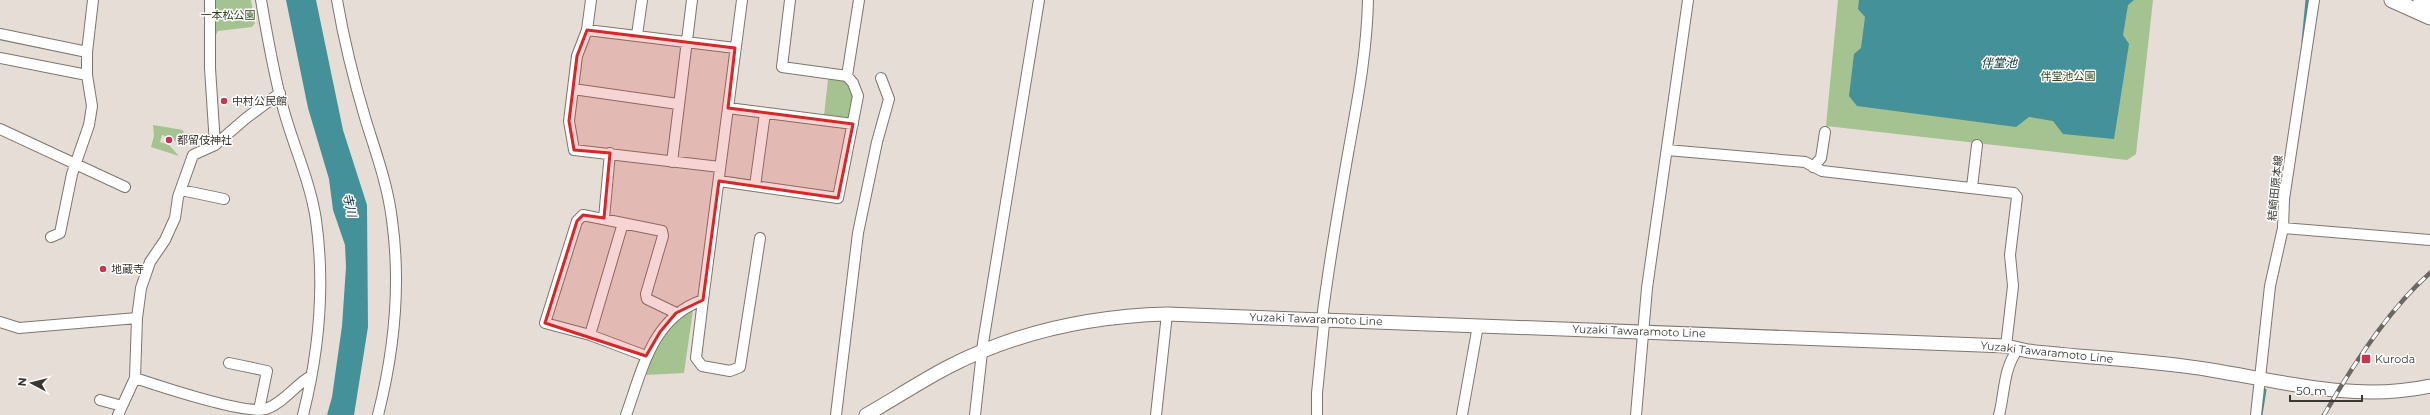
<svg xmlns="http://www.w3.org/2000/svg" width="2430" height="415" viewBox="0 0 2430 415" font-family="Montserrat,'Noto Sans JP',sans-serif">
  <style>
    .green { fill: #a5c291 }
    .water { fill: #449199 }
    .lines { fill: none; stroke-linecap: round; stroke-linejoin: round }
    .stream { stroke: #449199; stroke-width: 3 }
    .minor-casing { stroke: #7d766f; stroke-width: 12 }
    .major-casing { stroke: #7d766f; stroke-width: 15 }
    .highway-casing { stroke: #7d766f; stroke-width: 17 }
    .minor { stroke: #fff; stroke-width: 10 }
    .major { stroke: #fff; stroke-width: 13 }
    .highway { stroke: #fff; stroke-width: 15 }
    .rail-casing { stroke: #6b6762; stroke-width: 4.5 }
    .rail { stroke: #fff; stroke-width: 3; stroke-dasharray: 9; stroke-linecap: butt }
    .marked { fill: #d62828; fill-opacity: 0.2; stroke: #d62828; stroke-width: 3; stroke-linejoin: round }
    .poi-dot { fill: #c63552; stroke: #fff; stroke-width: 1.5 }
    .labels { text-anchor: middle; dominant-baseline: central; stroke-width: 3; stroke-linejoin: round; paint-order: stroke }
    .park-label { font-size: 11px; fill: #2a4612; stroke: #fff }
    .poi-label { font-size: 11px; fill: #3a3733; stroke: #fff; text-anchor: start }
    .street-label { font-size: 11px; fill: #3a3733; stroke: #fff }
    .water-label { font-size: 12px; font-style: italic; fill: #0a3134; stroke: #fff }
  </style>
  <rect width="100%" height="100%" fill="#e6ded6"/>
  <path class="green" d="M213 0H251L255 23 252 27 218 31 213 40Z
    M1838 0H2153L2136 154 2127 160 1826 126Z
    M828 79 845 81C854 91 859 107 848 118L824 116Z
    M153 125 183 130 186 144 179 145 172 138 162 135 160 142 169 145 179 156 151 147 154 136Z
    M693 310 684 373 645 375V370C658 344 666 323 693 310Z"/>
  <path class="water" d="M286 0H316L343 130 367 205 368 327 354 415H327L332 397 342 326 346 267 345 245 333 210 329 179 308 108Z
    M1859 0H2134L2128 5 2123 35 2129 44 2114 139 2063 134 2053 121 2029 117 2016 127 1857 106 1849 96 1854 54 1861 48 1865 17 1858 9Z"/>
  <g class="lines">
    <path class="stream" d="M2303 42 2307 0
      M2261 415 2265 390"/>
    <defs>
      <path id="minor" d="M210 0V68L215 145
        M261 0C267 35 273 70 282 104 292 143 310 180 316 220 325 285 319 352 303 415
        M337 0C344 41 354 81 366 121 376 153 388 186 392 220 401 285 394 352 378 415
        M591 0 587 30 577 56 569 121 574 150 720 167
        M587 30 735 48
        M0 34 87 52
        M637 35 642 0
        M0 58 87 75
        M847 76 859 0
        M573 89 678 104
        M728 108 853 124
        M0 129 125 187
        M1667 150 1805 162 1822 171 2014 193 2017 197 2010 255 2013 286 2006 346
        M672 162 692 0
        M1813 167 1821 158 1825 132
        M719 181 838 198 858 96 853 83 847 76 782 67 790 0
        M755 186 765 113
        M1972 187 1977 145
        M181 190 224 199
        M604 218 610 153
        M2283 228 2430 240
        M51 237 60 233 72 174 89 125 92 106 87 75V52L93 0
        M703 300 696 358 702 366 730 371 740 367 760 238
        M0 322 19 328 137 318
        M590 335 623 223
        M646 356 590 335 545 323 577 221 583 215 662 231 663 236 646 294 647 299 676 313
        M229 363 267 371 259 410
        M135 378C159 386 246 415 266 409 285 402 295 385 311 376
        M100 400 122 406
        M118 415 135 378 137 318 141 288 150 262 165 240 175 218 178 197 193 155 215 145 245 119 280 93
        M626 415C642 371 652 317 703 300L742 0
        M836 415 858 233 877 142 889 99 881 78
        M975 415 983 343 1039 0
        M1156 415 1167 314
        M1317 415V393L1324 324 1322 319C1329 262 1339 205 1349 148 1358 98 1367 50 1368 0
        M1462 415 1477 331 1481 326
        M1636 415 1647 288 1688 0
        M1999 415C2005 392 2003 369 2018 349
        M2256 415 2270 286 2283 228 2284 199 2314 0"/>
      <path id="major" d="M866 415C894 399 921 381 950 366 1017 332 1093 316 1167 314L2006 346 2028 351C2089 358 2151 360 2211 370 2284 382 2356 402 2430 386"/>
      <path id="highway" d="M2392 0 2430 17
        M2421 0 2430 2"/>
    </defs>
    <use href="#minor" class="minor-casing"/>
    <use href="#major" class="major-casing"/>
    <use href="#highway" class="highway-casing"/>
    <use href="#minor" class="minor"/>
    <use href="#major" class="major"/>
    <use href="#highway" class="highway"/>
    <defs>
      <path id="rail" d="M2324 415C2351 368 2389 309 2430 273"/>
    </defs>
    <use href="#rail" class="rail-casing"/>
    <use href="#rail" class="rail"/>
  </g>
  <path class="marked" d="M587 30 735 48 728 108 853 124 838 198 719 181 703 300 676 313 660 332 646 356 545 323 577 221 583 215 604 218 610 153 574 150 569 121 577 56Z"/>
  <g class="poi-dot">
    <circle cx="224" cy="101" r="4"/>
    <circle cx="169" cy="140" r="4"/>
    <circle cx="103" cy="269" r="4"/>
    <rect x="2361" y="354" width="10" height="10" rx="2"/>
  </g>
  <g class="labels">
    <g class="park-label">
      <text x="228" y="15">一本松公園</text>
      <text x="2068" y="76">伴堂池公園</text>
    </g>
    <g class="poi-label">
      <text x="232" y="101">中村公民館</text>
      <text x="177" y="140">都留伎神社</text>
      <text x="111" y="269">地蔵寺</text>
      <text x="2375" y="359">Kuroda</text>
    </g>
    <g class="street-label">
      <text transform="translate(2275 188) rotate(-84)">結崎田原本線</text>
      <text transform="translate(1316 319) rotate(2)">Yuzaki Tawaramoto Line</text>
      <text transform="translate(1639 331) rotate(2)">Yuzaki Tawaramoto Line</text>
      <text transform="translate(2047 352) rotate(6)">Yuzaki Tawaramoto Line</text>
    </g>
    <g class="water-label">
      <text x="1999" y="62">伴堂池</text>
      <text transform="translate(350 205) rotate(77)">寺川</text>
    </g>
  </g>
  <g transform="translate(32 383) rotate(277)" stroke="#ffffff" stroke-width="3" paint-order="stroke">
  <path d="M0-3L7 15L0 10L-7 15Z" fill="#3a3733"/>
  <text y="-6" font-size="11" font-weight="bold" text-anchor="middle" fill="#3a3733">N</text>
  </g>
  <path d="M2290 395v6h72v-6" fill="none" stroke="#3a3733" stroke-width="2"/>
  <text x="2296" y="395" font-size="12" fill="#3a3733" stroke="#ffffff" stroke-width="3" paint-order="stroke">50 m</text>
</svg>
